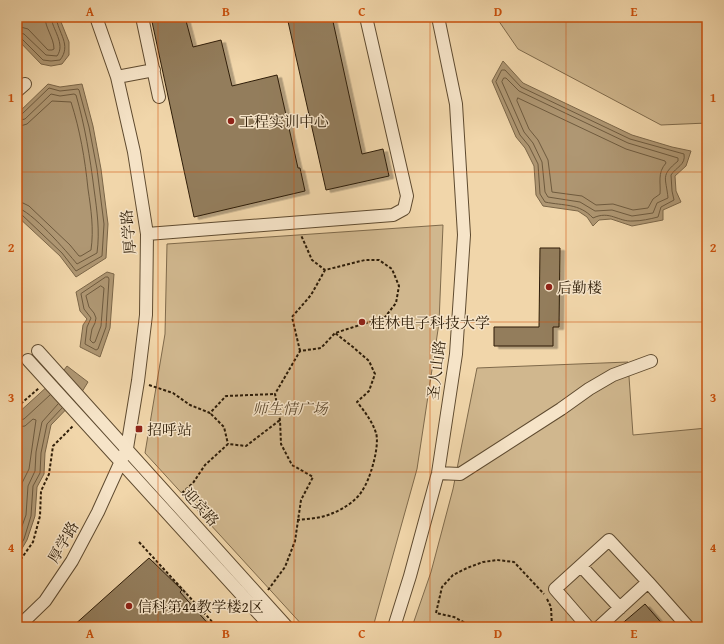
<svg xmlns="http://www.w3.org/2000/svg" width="724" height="644" viewBox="0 0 724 644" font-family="'Gentium Book Plus','Noto Serif SC',serif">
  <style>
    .green { fill: #d0b78e; stroke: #7f6a4b }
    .water { fill: #af9773; stroke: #7b6648 }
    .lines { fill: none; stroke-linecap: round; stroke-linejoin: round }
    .shore { stroke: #6e5a3e; stroke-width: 1 }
    .building { fill: #937d5c; stroke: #2e1d08; filter: url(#shadow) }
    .minor-casing { stroke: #5f4b30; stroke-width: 14 }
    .path { stroke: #2e1d08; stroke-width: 2; stroke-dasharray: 3 2; stroke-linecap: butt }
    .minor { stroke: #f6e4c8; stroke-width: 12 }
    .grid { fill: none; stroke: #cc500b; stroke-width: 1; stroke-opacity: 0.55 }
    .poi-dot { fill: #8f2418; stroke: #f6e4c8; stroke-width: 1.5 }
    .labels { text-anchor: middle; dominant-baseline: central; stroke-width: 3; stroke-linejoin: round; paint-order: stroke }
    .poi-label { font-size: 15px; fill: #2e1d08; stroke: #f6e4c8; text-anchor: start }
    .street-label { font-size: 15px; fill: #2e1d08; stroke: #f6e4c8 }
    .park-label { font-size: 15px; font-style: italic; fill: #5f4b30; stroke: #f6e4c8 }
    .neatline { fill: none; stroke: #cc500b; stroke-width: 1.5 }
    .grid-label { font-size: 13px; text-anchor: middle; font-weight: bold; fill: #cc500b }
  </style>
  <defs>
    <filter id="shadow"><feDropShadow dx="4.5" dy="2.5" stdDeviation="0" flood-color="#0004"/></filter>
  </defs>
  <rect width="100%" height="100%" fill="#f1d6aa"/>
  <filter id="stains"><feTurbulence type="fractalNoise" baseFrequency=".005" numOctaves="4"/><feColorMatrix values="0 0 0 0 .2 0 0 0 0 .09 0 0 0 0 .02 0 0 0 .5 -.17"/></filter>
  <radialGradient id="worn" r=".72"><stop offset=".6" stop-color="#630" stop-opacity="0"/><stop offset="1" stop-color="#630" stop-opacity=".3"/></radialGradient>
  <path class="green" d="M496 17H707V123L661 125 518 49Z
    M443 225 439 323 417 469 373 627H304L145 453 165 334 167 244Z
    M628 362 633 435 707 428V627H412L431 572 453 489 477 368Z"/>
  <path class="water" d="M17 17H59L69 42V55L62 64 51 66 41 64 17 39Z
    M503 61 523 83 632 135 672 147 691 151 686 166 675 176 676 191 681 202 663 210V220L632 226 611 219 599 220 593 226 587 217 578 211 543 206 536 195 534 166 525 148 516 137 492 81Z
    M48 84 60 87 82 84 93 126 101 169 108 224 106 258 76 277 60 256 17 216V114Z
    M107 272 114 274 110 328 100 357 80 347 83 325 87 319 80 311 76 292Z
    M67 366 88 382 80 395 51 425 45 453 44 474 37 487 35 516 27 540 17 557V414L61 374Z"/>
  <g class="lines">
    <path class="shore" d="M17 26 28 29 48 50H52L54 49C54 38 45 28 45 17
      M17 32 24 34 46 55 57 56C66 44 52 29 51 17
      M17 37 21 38 43 60 51 61 60 60C72 45 58 33 56 17
      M502 70H505L521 87 630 139 684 154C686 165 676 167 671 175L672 191 674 200 661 207 658 217C650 219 641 221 633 221 618 222 610 210 593 218 579 203 564 206 545 202L540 194 538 164 529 146 520 135 496 82Z
      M504 78H506L519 91 628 143 678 158V161C660 176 666 177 668 198L657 203 653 213 632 216 612 210 595 211 580 202 548 197 545 192 542 162 533 143 524 132 502 82Z
      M518 98 626 149 665 161 666 163C657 173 661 183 660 194L653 199 648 208 633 210 613 204 596 205 582 196 552 192 548 160 538 140 529 129 517 101Z
      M17 116 21 115 49 88 60 91 78 89 79 90 89 127 97 169 104 224 102 256 76 271 62 253 21 214 17 213
      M17 121 25 119 51 94 60 96 74 94 76 95C85 126 90 157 94 189 97 211 100 231 97 253L77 264C68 253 30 209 17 208
      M17 127 27 124 52 101 71 102C80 130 85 159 88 189 91 209 94 229 91 250L81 256H79L70 245 29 206 23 203 17 202
      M106 277H108L109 279 106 327 98 349 96 350 85 344 87 327 91 318 84 309 81 294Z
      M101 286 104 288 101 326 95 342 93 343 90 340 92 329 95 323 96 318 94 313 89 307 86 296Z
      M17 421 24 419 50 395
      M17 427 25 426 33 419 36 420 29 469 22 483 20 514 17 524
      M17 540 26 515 28 486 35 471 36 452 42 422 58 404
      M17 551 24 539 31 516 33 486 40 473 41 453 47 424 62 408"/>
  </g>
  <path class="building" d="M151 17H185L193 47 221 40 232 86 277 75 298 168H300L305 191 194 217Z
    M287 17H332L362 154 383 149 389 176 326 190Z
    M540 248H560L559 327H553V346H494V327H539Z
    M149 558 182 590 180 592 211 627H72Z
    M645 604 665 627H618Z"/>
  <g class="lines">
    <defs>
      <path id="minor" d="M142 17 159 97
        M117 77 154 70
        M17 91 25 84
        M147 234 393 215 404 209 407 196 366 17
        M38 351 287 627
        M28 360 271 627
        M438 473 460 474 561 409 589 389 613 375 651 361
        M581 566 620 608
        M18 627 45 601 72 561 98 512 127 448 138 381 146 315 147 234 134 152 117 77 96 17
        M394 627 410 576 438 473 456 354 464 235 456 104 438 17
        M588 627 555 589 609 540 648 582
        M599 627 648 582 688 627"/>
    </defs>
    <use href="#minor" class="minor-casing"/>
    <path class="path" d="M300 351 292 317 311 295 325 270
      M149 385 173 393 190 405 210 413 226 396 275 394
      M17 407 39 388
      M211 414 224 427 228 444
      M182 493 193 483 205 465 228 444 246 446 280 420
      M297 520C309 519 322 518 333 513 343 509 356 501 362 491 370 480 380 446 376 433 372 421 365 412 357 402L369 391 375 374 369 361 353 347 335 333
      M139 542 217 627
      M17 563 21 559 33 542 40 516 41 491 49 474 53 446 73 426
      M268 590 285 567 295 541 301 500 313 477 292 465 281 444 280 420 275 394 300 351 321 348 335 333 385 317 396 303 399 286 392 269 379 260H365L325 270 312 260 301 235
      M547 599 551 607 552 627
      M473 627 454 617 436 613 442 587 453 575 467 568 483 562 497 560 514 562 544 594"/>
    <use href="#minor" class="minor"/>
  </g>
  <path class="grid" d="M158 17V627M294 17V627M430 17V627M566 17V627M17 172H707M17 322H707M17 472H707"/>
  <g class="poi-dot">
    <circle cx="231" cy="121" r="4"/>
    <circle cx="549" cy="287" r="4"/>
    <circle cx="362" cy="322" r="4"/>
    <rect x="135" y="425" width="8" height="8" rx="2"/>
    <circle cx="129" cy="606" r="4"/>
  </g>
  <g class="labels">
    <g class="poi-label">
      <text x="239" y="121">工程实训中心</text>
      <text x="557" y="287">后勤楼</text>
      <text x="370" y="322">桂林电子科技大学</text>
      <text x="147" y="429">招呼站</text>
      <text x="137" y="606">信科第44教学楼2区</text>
    </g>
    <g class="street-label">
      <text transform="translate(128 232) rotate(-95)">厚学路</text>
      <text transform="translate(436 370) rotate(-83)">圣人山路</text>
      <text transform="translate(201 507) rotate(48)">迎宾路</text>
      <text transform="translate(63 542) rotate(-60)">厚学路</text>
    </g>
    <g class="park-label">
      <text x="290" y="408">师生情广场</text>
    </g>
  </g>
  <rect width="724" height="644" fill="none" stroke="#f1d6aa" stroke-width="44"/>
  <rect x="22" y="22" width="680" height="600" class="neatline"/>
  <g class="grid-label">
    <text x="90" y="16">A</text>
    <text x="226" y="16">B</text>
    <text x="362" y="16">C</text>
    <text x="498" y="16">D</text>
    <text x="634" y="16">E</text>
    <text x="11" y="102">1</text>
    <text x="713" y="102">1</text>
    <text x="11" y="252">2</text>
    <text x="713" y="252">2</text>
    <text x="11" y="402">3</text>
    <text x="713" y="402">3</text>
    <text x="11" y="552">4</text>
    <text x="713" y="552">4</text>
    <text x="90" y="638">A</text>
    <text x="226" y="638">B</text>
    <text x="362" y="638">C</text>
    <text x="498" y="638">D</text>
    <text x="634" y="638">E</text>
  </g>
  <rect width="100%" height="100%" filter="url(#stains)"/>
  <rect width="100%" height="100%" fill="url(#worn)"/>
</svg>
